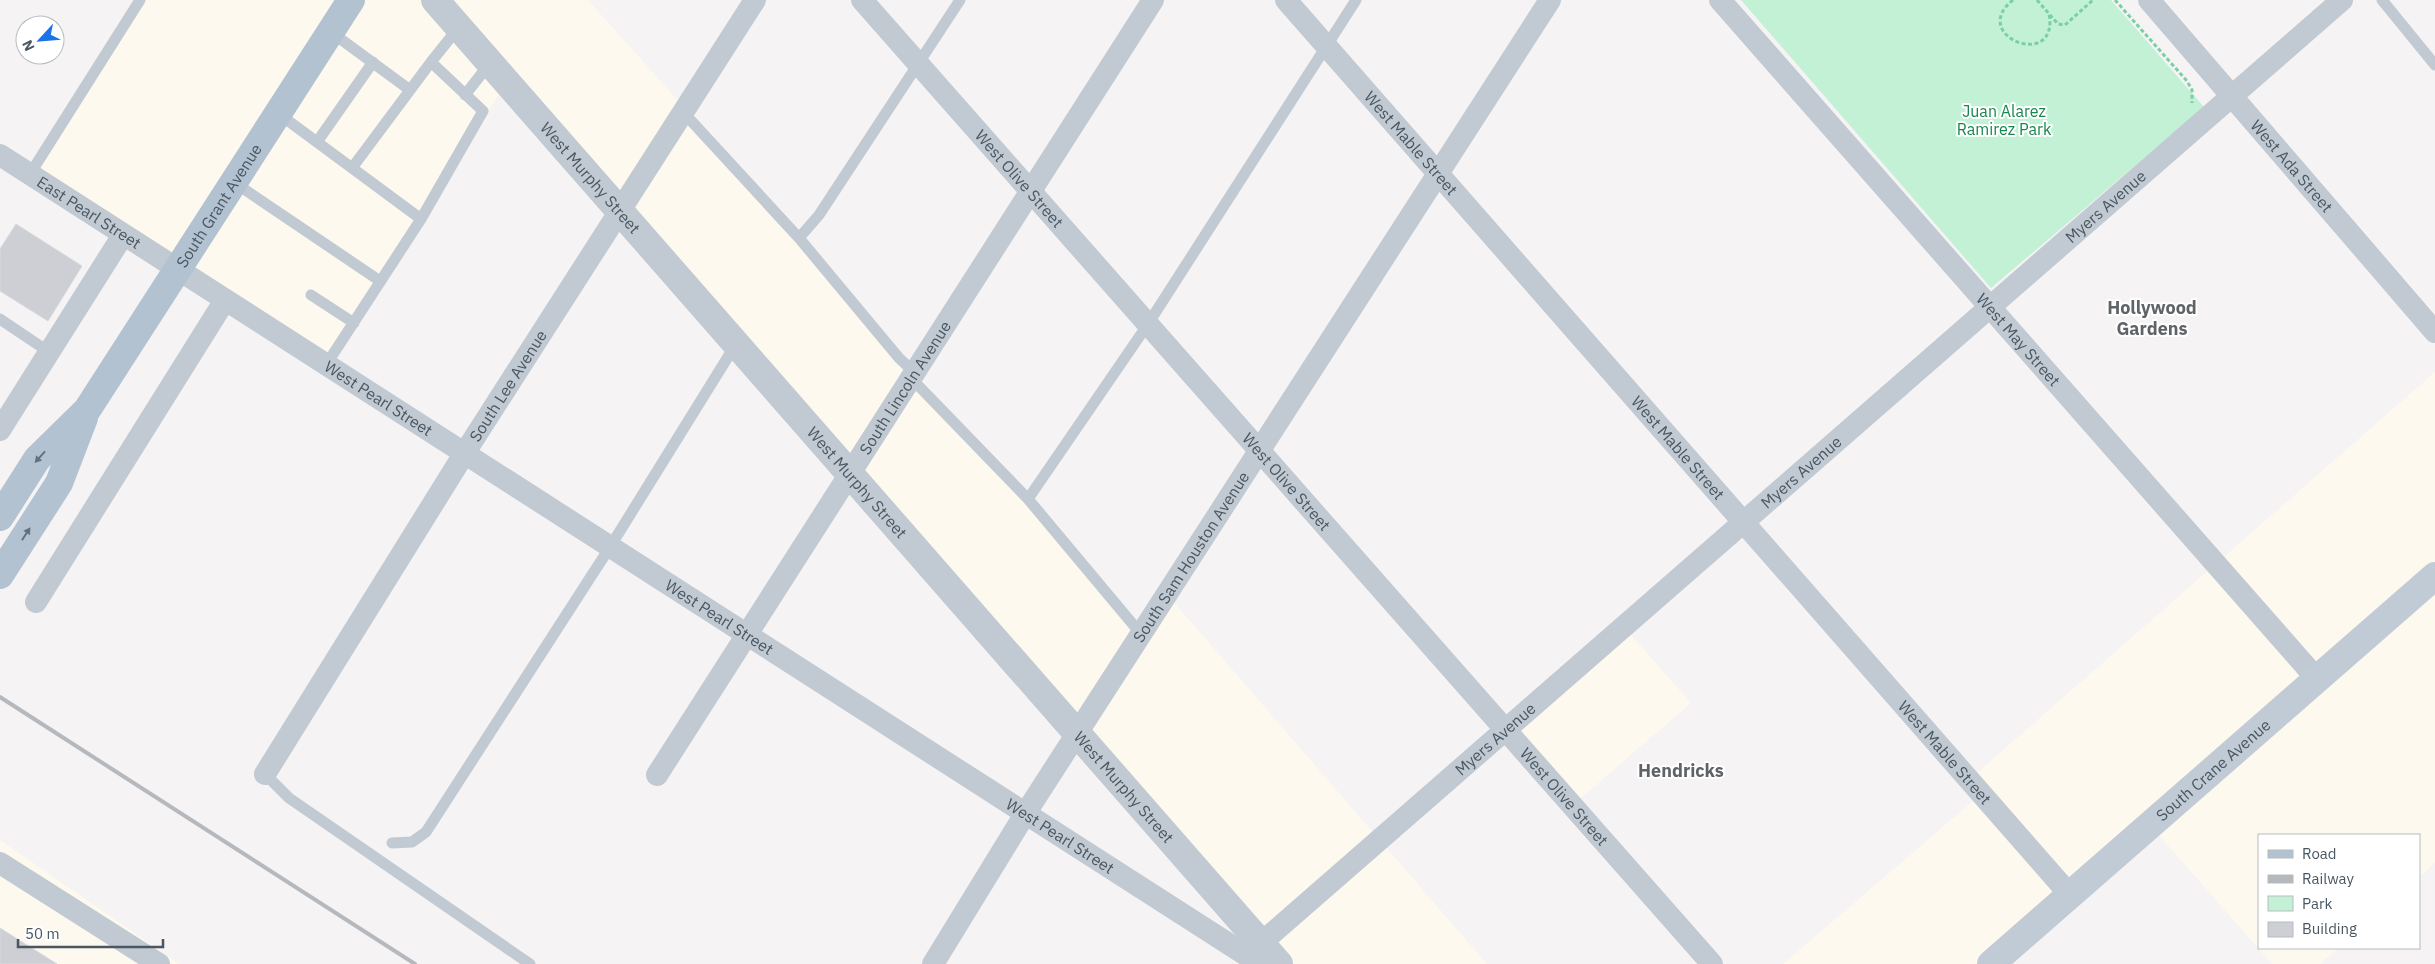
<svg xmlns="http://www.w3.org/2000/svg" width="2435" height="964" viewBox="0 0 2435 964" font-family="'IBM Plex Sans',sans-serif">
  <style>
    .commercial { fill: #fdf9ef }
    .green { fill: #c3f1d5 }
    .building { fill: #cdcfd5; stroke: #d7d9de }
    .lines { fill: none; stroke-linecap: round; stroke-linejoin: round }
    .path { stroke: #7ad0a6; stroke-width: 3; stroke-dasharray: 4 2.5; stroke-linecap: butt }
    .service { stroke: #c1cad2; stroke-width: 11 }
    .minor { stroke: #c1cad2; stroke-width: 22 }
    .tertiary { stroke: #c1cad2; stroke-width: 28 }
    .secondary { stroke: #c1cbd6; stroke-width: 28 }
    .primary { stroke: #b3c2d1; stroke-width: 28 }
    .rail { stroke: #b5b8bd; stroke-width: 4 }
    .oneway { fill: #64717d }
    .labels { text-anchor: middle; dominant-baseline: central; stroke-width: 4; stroke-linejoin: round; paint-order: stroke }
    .park-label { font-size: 16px; fill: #17864f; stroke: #fff }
    .street-label { font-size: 16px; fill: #4a5661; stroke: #fff }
    .neighbourhood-label { font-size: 18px; font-weight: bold; fill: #5f6368; stroke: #fff }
  </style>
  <rect width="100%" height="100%" fill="#f5f3f3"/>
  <path class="commercial" d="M141 0H588L800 237 1140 634 1166 593 1487 964H1278L507 82 326 365 30 175Z
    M2435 372V863L2419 877V835H2259V948H2338L2320 964H2272L2150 825 1987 964H1783L1980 795 1969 780Z
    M1624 627 1691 703 1572 806 1505 730Z
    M0 840 179 964H0Z"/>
  <path class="green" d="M1741 0H2111L2204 107 1991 288Z"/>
  <path class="building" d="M16 224 82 266 48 321 0 291V249Z
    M0 928 57 964H0Z"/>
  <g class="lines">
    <path class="path" d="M2013 0C1967 36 2060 72 2049 13
      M2037 0 2058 24 2065 25 2093 0
      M2115 0 2187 81 2192 90V103"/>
    <path class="service" d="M2382 0 2435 65
      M331 32 410 90
      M431 62 459 27
      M465 95 490 63
      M683 112 799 238
      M279 114 421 219 483 111 431 62 352 168
      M317 142 373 62
      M30 174 140 0
      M235 183 380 281
      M311 295 354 323
      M0 319 49 352
      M326 365 421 219
      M914 372 899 358 799 238 819 215 960 0
      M911 378 1028 499 1141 634
      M1028 499 1148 324 1356 0
      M265 774 289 798 530 964
      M392 843 412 842 426 832 610 547 736 344"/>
    <g class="minor">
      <path id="s1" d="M862 0 1712 964"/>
      <path id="s2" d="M1286 0 2070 895"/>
      <path id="s3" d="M1720 0 2317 679"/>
      <path id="s4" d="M2149 0 2435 332"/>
      <path id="s5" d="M0 155 1260 964"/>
      <path d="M0 430 123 235"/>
      <path d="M36 602 225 300"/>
      <path id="s6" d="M265 774 464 454 755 0"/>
      <path id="s7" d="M657 775 1153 0"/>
      <path d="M0 863 159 964"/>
      <path id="s8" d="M1260 944 2342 0"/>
      <path id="s9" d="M933 964 1025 814 1550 0"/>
    </g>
    <path class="tertiary" id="s10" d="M435 0 1279 964"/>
    <path class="secondary" id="s11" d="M1991 964 2435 576"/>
    <g class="primary">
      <path id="s12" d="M0 517 37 459 87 410 351 0"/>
      <path d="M0 575 59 483 84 418"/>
    </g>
    <path class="rail" d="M0 697 415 964"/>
  </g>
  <defs><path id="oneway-solid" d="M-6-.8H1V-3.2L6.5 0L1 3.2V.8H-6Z" transform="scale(1.25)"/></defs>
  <g class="oneway">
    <use href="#oneway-solid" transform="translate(40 457) rotate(132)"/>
    <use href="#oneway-solid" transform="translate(26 534) rotate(-57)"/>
  </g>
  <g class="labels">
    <g class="park-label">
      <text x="2004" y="111">Juan Alarez<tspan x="2004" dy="18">Ramirez Park</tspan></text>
    </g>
    <g class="street-label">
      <text stroke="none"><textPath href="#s2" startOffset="190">West Mable Street</textPath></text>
      <text stroke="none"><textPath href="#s4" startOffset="219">West Ada Street</textPath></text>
      <text stroke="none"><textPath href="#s10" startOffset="236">West Murphy Street</textPath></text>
      <text stroke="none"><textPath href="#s1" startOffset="238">West Olive Street</textPath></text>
      <text stroke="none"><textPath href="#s12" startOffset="382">South Grant Avenue</textPath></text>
      <text stroke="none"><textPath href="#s8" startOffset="1122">Myers Avenue</textPath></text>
      <text stroke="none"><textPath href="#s5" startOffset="106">East Pearl Street</textPath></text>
      <text stroke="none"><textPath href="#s3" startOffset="452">West May Street</textPath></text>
      <text stroke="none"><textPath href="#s6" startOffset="458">South Lee Avenue</textPath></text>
      <text stroke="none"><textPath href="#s7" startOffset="460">South Lincoln Avenue</textPath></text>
      <text stroke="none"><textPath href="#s5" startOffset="450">West Pearl Street</textPath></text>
      <text stroke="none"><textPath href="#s2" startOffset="595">West Mable Street</textPath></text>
      <text stroke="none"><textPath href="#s8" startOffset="718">Myers Avenue</textPath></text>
      <text stroke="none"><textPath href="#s10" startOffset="641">West Murphy Street</textPath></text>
      <text stroke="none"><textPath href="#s1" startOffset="642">West Olive Street</textPath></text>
      <text stroke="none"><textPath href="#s9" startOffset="482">South Sam Houston Avenue</textPath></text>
      <text stroke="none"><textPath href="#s5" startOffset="855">West Pearl Street</textPath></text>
      <text stroke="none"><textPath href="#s8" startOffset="312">Myers Avenue</textPath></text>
      <text stroke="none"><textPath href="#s2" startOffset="1000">West Mable Street</textPath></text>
      <text stroke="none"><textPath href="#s11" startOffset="295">South Crane Avenue</textPath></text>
      <text stroke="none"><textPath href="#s10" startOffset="1046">West Murphy Street</textPath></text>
      <text stroke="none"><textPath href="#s1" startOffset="1062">West Olive Street</textPath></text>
      <text stroke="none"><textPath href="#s5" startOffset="1260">West Pearl Street</textPath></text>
    </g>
    <g class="neighbourhood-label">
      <text x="2152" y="307">Hollywood<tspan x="2152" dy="21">Gardens</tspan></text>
      <text x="1681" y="770">Hendricks</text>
    </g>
  </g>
  <rect x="2258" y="834" width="162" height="115" fill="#ffffff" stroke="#b7bbc0"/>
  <rect x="2268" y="850" width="25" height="8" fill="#b3c2d1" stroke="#b7bbc0"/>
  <text x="2302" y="859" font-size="15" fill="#4a5661">Road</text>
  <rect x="2268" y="875" width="25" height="8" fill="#b5b8bd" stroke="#b7bbc0"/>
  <text x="2302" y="884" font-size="15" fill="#4a5661">Railway</text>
  <rect x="2268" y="896" width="25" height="15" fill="#c3f1d5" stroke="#b7bbc0"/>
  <text x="2302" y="909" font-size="15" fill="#4a5661">Park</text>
  <rect x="2268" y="922" width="25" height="15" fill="#cdcfd5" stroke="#b7bbc0"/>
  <text x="2302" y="934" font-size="15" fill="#4a5661">Building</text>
  <g transform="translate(40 40) rotate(244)"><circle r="24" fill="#ffffff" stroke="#b7bbc0"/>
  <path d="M0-4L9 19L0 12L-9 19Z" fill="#1a73e8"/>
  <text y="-8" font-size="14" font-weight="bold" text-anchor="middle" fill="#4a5661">N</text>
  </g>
  <path d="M18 939v8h145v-8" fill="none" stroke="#4a5661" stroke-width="2.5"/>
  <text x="25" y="939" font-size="15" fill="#4a5661" stroke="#ffffff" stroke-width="4" paint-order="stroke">50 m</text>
</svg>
